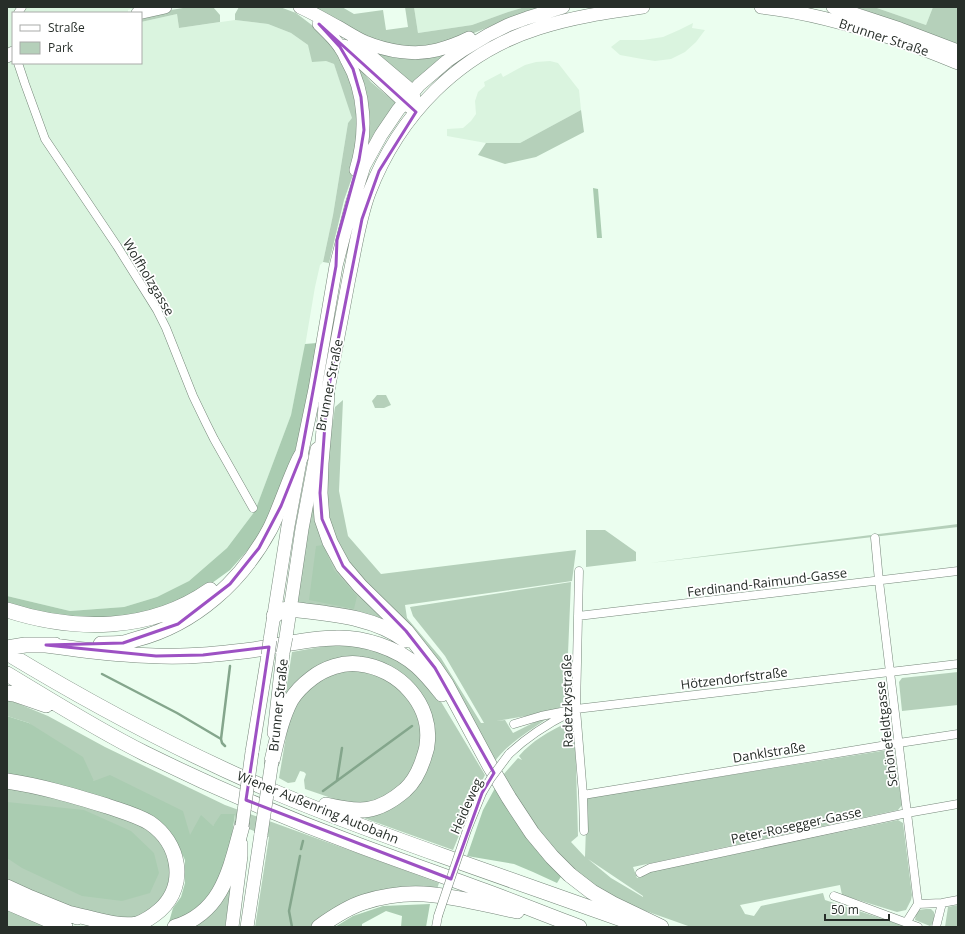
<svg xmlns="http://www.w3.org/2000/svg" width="965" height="934" viewBox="0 0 965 934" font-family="'Open Sans',sans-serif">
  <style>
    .built { fill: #daf4df }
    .green { fill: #b5d0ba; fill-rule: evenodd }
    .forest { fill: #aaccb1 }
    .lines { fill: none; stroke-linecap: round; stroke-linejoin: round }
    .stream { stroke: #84a68c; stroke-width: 2.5 }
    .minor-casing { stroke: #77887b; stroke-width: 9 }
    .primary-casing { stroke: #77887b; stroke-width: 14 }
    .motorway-casing { stroke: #77887b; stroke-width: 16 }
    .minor { stroke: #fff; stroke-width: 8 }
    .primary { stroke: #fff; stroke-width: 13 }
    .motorway { stroke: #fff; stroke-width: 15 }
    .minor-bridge-casing { stroke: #77887b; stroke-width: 9; stroke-linecap: butt }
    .primary-bridge-casing { stroke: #77887b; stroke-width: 14; stroke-linecap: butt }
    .minor-bridge { stroke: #fff; stroke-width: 8 }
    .primary-bridge { stroke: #fff; stroke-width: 13 }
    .marked { fill: none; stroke: #9d51c3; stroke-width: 3; stroke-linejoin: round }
    .labels { text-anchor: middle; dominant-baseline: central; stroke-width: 3.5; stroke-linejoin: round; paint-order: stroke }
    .street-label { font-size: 13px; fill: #272e29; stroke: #fff }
  </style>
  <rect width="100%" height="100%" fill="#ebfeef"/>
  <path class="built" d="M7 7H139L128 10V13H13V63H141V22L177 14 179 28 235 20 268 24 291 33 308 45 326 61 334 64 353 118 348 123 333 215 323 262 320 265 315 287 303 358 291 415 255 511 227 548 189 581 157 597 124 607 70 611 7 596Z
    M414 7H525L508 12 472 25 418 33Z
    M874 7H933L926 25Z
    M693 23 692 28 705 30 696 42 685 52 671 59 655 61 642 59 620 55 611 47 620 40H643L663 37 679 30Z
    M550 61 558 63 579 90 581 110 520 143H486L447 136V129L463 128 471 121 476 114 475 101 478 92 485 86 484 82 501 73 503 77 525 65 536 62Z"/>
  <path class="green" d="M189 7H213L220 15V22L179 28 177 14 141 22V18L171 10Z
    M239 7H280L296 13 317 29 345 61 359 108 354 172 344 200 329 263 323 262 333 215 348 123 352 118 334 64 326 61 312 62 308 45 291 33 268 24 235 20V14Z
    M314 7H342L354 14 383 10 386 30 408 27 405 7H414L418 33 472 25 508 12 525 7H550L513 17 457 40 426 47 388 45 356 32 322 11Z
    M856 7H874L926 25 933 7H958V45Z
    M369 46 452 51 413 85Z
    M360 69 371 82 397 104 369 146 366 145 358 70Z
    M581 110 584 132 536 157 505 164 478 155 486 143H520Z
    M377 395H386L391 405 384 408H375L372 401Z
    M343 400 339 491 348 536 381 574 576 550 572 581 405 605 407 618 441 658 481 723H484L445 656 413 616 410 607 571 582 566 701 556 711 496 721 505 720 513 733 543 718H548C531 730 507 744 495 761L353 569C343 554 334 539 329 522 319 486 330 443 335 407Z
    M314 495 320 523 389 622 295 604Z
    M958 524V527L650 563Z
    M586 530H605L636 552V561L586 567Z
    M350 643 371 648 405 664 440 700 485 775 466 813 459 832 460 833 453 850 361 817 388 809 429 759 417 688 351 659 285 697 292 652 326 646Z
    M359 669 397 683 415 705 420 729 421 750 413 772 397 791 377 803 352 805 305 789 304 780 306 774 304 772 300 771 295 782 288 783 279 778 290 713 304 691 323 674Z
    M958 672V705L902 711 899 682 902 678Z
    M7 699 48 716 105 747 225 805 439 883 437 889 409 887 312 927H255L269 837 234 823 235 814 213 826 190 836 94 781 29 723 7 716Z
    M567 723 568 731 575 732 578 836 571 842 585 857 587 798 894 749 902 805 898 810 633 867 637 878 649 872 898 820 903 823 912 895 911 900 906 910 897 912 842 895 840 885 740 905 745 914 754 916 761 906 823 893 825 900 908 927H691L643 910 607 895 577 874 542 838 503 775 518 758 522 760 519 756C532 741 549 731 567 723ZM588 859 643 896V897L611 878Z
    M7 785 127 818 162 839 173 870 162 902 136 920 74 910 7 880Z
    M231 886 225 927H189L227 887Z
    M958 905V927H945L948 907Z
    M7 908 51 927H7Z
    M926 909H931L934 912V923L930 926 915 920 916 913 918 910Z"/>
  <path class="forest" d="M593 188 598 189 602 238H597Z
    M317 343 304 415 294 455 274 509 254 543 230 570 201 591 159 610 106 619 49 616 7 605V596L70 611 124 607 157 597 189 581 227 548 255 511 291 415 305 344Z
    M323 545 334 570 357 596 354 609 309 600 316 546Z
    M7 716 29 723 83 757 94 781 110 775 183 811 190 835 201 815 213 826 221 814H235L230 848 222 877 208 901 188 917 169 922 173 908 181 897 185 883V860L173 836 152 817 39 780 7 774Z
    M495 788 524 835 562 875 557 883 533 872 514 864 467 856 483 810Z
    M7 802 84 810 131 831 154 853 159 873 150 893 122 901 82 896 22 868 7 858Z
    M430 904 426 927H401L402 916 386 911 362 924V927H335L353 916 383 906Z"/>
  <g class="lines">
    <path class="stream" d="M102 674 177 713 221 739
      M225 746 222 743 221 739 230 666
      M337 780 342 748
      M323 791 412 726
      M301 849 303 841
      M292 927 289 911 300 856"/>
    <defs>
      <path id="minor" d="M18 13 22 7
        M18 63 25 84 45 139 117 246 157 310 166 328 193 396 206 423 214 439 253 508
        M875 538 879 581 918 904 906 923
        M579 571 576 709 583 795 584 831
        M578 616 958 571
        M514 724 541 716 576 709 958 664
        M509 754C526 738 547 724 569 713
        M583 795 899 743 958 734
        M467 830 482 793
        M640 873 650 868 907 813 958 804
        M834 896 918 927
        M918 904 942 903 958 900
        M436 927 438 916
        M936 927 942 903"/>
      <path id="primary" d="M300 7C313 13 325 20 338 27 347 32 356 38 365 42 387 51 414 56 437 50 448 47 459 43 469 38
        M761 7C809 12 857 26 904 42 922 48 940 56 958 63
        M833 7 900 29 958 51
        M138 13 165 7
        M319 24C326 31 334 38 340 47 343 51 345 55 347 60 366 93 367 134 356 170
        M354 42 413 92 414 100
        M344 46 410 107
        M7 56 13 53
        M325 406C333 364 341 321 349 278 355 250 359 220 369 193 399 115 459 53 539 28 573 17 608 12 643 7
        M286 637 302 529 317 449
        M270 640 288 526 301 456 315 389 336 266 352 204 364 166 381 135 398 110 419 85 447 61 463 50 488 35 508 25 527 18 563 7
        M274 733 283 653
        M252 752 268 655
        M232 927 241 856V844
        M247 927 261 834"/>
      <path id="motorway" d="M327 396 321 463 320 493 322 519 330 542 343 566 360 586 406 631 435 668 446 684 490 766 509 798 532 833 552 857 570 875 592 892 613 904 661 927
        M7 610C75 632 150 632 210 590
        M274 616 282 610 290 609C329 614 373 616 405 640
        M101 644C108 644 116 644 123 643 128 642 133 640 137 639 195 624 242 581 270 529 278 513 284 495 291 478 294 471 297 463 301 456
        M46 645C96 652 153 659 203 655 220 654 236 652 252 650 280 646 308 638 336 638 363 637 397 648 417 666 427 675 434 684 442 694
        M7 648 25 645H55
        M7 653C93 705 183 753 277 793 331 816 387 836 443 856 510 880 577 903 644 927
        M7 674C52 701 96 729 144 753 213 787 285 818 358 845 398 860 439 874 479 889 513 901 546 915 579 927
        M7 693 14 694 46 705
        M272 761C277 740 281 719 291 700 296 692 304 684 312 678 325 668 343 662 359 664 399 668 433 705 427 745 427 749 425 753 424 757 420 770 415 781 405 790 377 814 360 813 326 805
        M7 781C41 786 74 796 107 806 121 811 137 815 150 823 179 843 188 884 160 910 153 916 146 921 137 924 117 928 88 917 68 913
        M7 887 31 898 68 913 77 917
        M7 902 65 927
        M175 927C223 912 230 869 242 826
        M319 927C333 917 348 907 364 902 383 896 405 893 424 894 456 896 487 905 517 911"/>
    </defs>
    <use href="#minor" class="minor-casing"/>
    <use href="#primary" class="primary-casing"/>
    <use href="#motorway" class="motorway-casing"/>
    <use href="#minor" class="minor"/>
    <use href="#primary" class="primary"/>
    <use href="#motorway" class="motorway"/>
    <defs>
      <path id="minor-bridge" d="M482 793 491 778 509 754
        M438 916 467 830"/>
      <path id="primary-bridge" d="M283 653 286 637
        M268 655 270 640
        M242 826 252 752
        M261 834 272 761"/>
    </defs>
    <use href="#minor-bridge" class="minor-bridge-casing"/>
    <use href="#primary-bridge" class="primary-bridge-casing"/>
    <use href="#minor-bridge" class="minor-bridge"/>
    <use href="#primary-bridge" class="primary-bridge"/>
  </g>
  <path class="marked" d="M319 24 416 112 379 171 362 219 327 396 320 493 322 519 343 566 406 631 435 668 494 773 482 793 451 879 246 800 269 647 203 655 156 656 46 645 123 643 178 624 230 584 259 548 281 506 301 456 336 266 337 240 359 160 364 130 361 97 353 69 340 47Z"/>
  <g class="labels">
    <g class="street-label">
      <text transform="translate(884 37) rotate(18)">Brunner Straße</text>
      <text transform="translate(149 277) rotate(59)">Wolfholzgasse</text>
      <text transform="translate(329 385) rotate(-79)">Brunner Straße</text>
      <text transform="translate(767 582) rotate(-7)">Ferdinand-Raimund-Gasse</text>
      <text transform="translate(734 678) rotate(-7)">Hötzendorfstraße</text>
      <text transform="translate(567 701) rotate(-91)">Radetzkystraße</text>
      <text transform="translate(278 705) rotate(-84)">Brunner Straße</text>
      <text transform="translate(886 734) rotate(-97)">Schönefeldtgasse</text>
      <text transform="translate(769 752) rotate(-9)">Danklstraße</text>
      <text transform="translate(466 806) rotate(-66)">Heideweg</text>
      <text transform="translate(318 807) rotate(22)">Wiener Außenring Autobahn</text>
      <text transform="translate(796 825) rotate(-12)">Peter-Rosegger-Gasse</text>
    </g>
  </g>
  <rect width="965" height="934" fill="none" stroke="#272e29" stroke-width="16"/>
  <rect x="12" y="12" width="130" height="52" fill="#ffffff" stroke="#a9aba9"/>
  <rect x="20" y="25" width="20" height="6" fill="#ffffff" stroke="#a9aba9"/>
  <text x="48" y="32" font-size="12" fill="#272e29">Straße</text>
  <rect x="20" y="42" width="20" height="12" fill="#b5d0ba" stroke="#a9aba9"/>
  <text x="48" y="52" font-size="12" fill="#272e29">Park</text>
  <path d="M825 914v6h64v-6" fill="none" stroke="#272e29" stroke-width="2"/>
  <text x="831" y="914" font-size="12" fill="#272e29" stroke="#ffffff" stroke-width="3" paint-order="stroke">50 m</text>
</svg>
